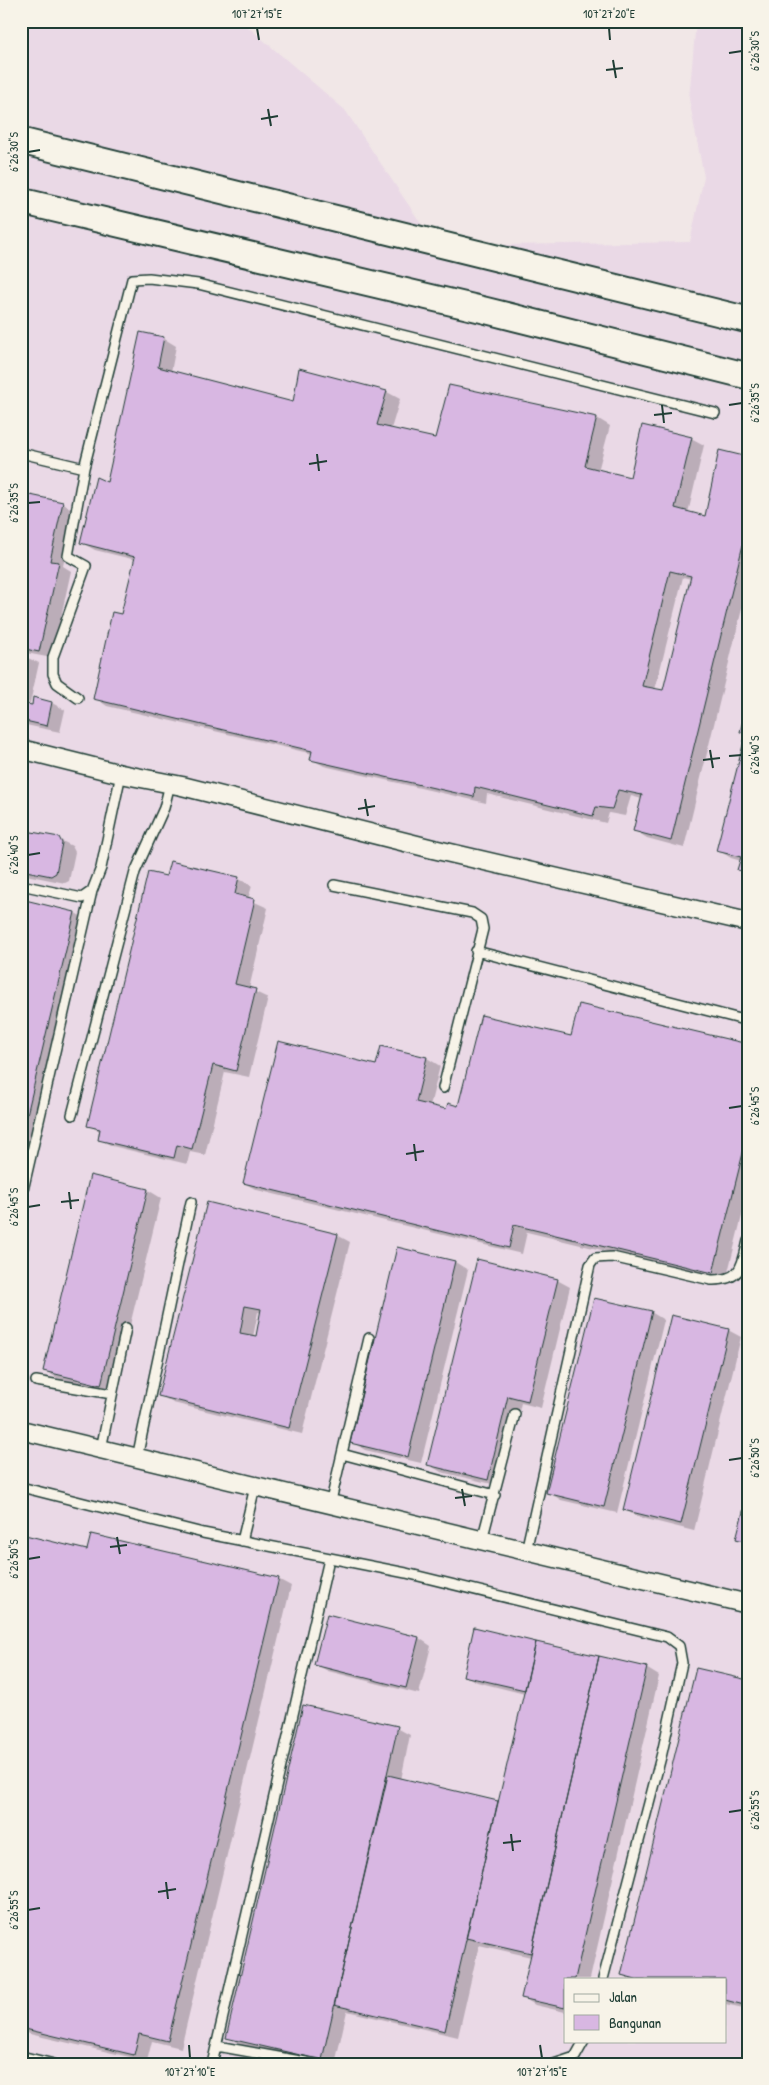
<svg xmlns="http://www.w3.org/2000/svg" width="769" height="2085" viewBox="0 0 769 2085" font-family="'Patrick Hand',sans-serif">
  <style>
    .built { fill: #ead9e6; fill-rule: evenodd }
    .shadow { fill: #0003; fill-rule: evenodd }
    .building { fill: #d8b7e2; stroke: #1f3d34; fill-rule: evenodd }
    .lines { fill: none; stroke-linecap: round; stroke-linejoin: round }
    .lane-casing { stroke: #1f3d34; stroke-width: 12 }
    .street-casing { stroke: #1f3d34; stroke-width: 21 }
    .secondary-casing { stroke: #1f3d34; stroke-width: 29 }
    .lane { stroke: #f7f3e8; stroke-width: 9 }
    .street { stroke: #f7f3e8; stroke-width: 18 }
    .secondary { stroke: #f7f3e8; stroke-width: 25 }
    .ticks { fill: none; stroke: #1f3d34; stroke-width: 2 }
    .neatline { fill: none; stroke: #1f3d34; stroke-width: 2 }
    .ticks-label { font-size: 12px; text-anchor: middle; fill: #1f3d34 }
  </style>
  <rect width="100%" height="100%" fill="#f1e7e7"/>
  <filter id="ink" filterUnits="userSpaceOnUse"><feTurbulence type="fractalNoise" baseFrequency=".02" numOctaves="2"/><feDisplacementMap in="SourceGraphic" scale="10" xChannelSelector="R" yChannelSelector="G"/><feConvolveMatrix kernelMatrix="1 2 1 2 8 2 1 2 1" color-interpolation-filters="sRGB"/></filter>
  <g filter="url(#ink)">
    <path class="built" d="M21 21H241L345 110 436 246 690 242 704 177 689 99 696 21H748V2064H21ZM565 1979H725V2041H565Z"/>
    <path class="shadow" d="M163 338 176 346 171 372 294 403 300 370 387 392 400 399 391 429 436 440 449 387 597 418 610 426 598 471 631 478 691 438 704 445 688 513 706 517 748 458V584L684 848 647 838 634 830 642 799 631 796 625 816 609 813 606 823 487 794 486 803 324 766 311 759 313 754 107 706 95 698 122 616 136 560 95 550 82 543 108 484ZM683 577 691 579 664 692 655 690Z
      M21 488 29 492 28 496 62 503 75 511 63 566 71 571 52 658 21 652Z
      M21 655 39 663 30 703 21 701Z
      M34 699 52 703 65 710 60 732 21 724V704L33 706Z
      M748 706V875L739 870 741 861 731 858 718 850 747 734 742 731Z
      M21 831 58 839 72 846 75 852 69 881 65 883 21 874Z
      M167 878 239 879 252 886 248 899 268 908 249 989 268 998 249 1077 225 1072 205 1155 190 1152 187 1164 112 1146 99 1139 101 1132 88 1125Z
      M21 901 75 913 88 920 21 1201Z
      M572 1038 748 1046V1192L726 1280 527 1232 522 1254 257 1190 244 1183 377 1066 381 1047 427 1058 440 1066 430 1106 447 1111 459 1107Z
      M91 1177 148 1190 161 1198 114 1391 57 1378 44 1370Z
      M208 1203 337 1235 350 1242 302 1434 173 1403 160 1395ZM258 1312 262 1313 257 1338 253 1337Z
      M398 1249 455 1262 468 1270 421 1463 365 1450 352 1442Z
      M557 1280 570 1287 541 1408 521 1403 501 1486 441 1472 428 1464Z
      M651 1312 664 1320 617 1513 561 1500 548 1492Z
      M728 1330 741 1337 694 1531 638 1517 625 1510Z
      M21 1536 88 1551 278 1579 291 1586 181 2048 152 2041 147 2061 21 2032Z
      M475 1629 646 1668 659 1676 590 1979H565V2012L535 2005 522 1997 531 1957 479 1945 458 2037 347 2011 335 2064H325L241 2045 228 2037 397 1728 410 1735 401 1780 499 1802 525 1694 477 1682 464 1675Z
      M419 1638 431 1646 419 1694 328 1671 315 1664Z
      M748 1682V2009L725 2004V1979H629L622 1975Z"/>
    <path class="building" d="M140 332 164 337 158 367 293 402 299 368 387 391 377 425 435 438 449 385 597 417 585 466 630 477 642 425 692 437 675 508 705 516 719 450 748 457V524L671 841 633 831 642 795 618 790 612 809 596 807 593 816 475 787 474 797 310 760 312 751 93 699 112 612 121 614 135 557 80 543 96 477 107 482ZM670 571 691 576 663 690 642 686Z
      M21 493 63 502 50 561 59 562 39 652 21 648Z
      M21 653 27 655 21 679Z
      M33 697 52 702 47 726 21 720V703L32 705Z
      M748 701V733L740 732Z
      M746 733H748V873L737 870 741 857 716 851Z
      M21 830 59 837 62 843 56 873 51 876 21 870Z
      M170 861 239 877 235 894 255 899 235 984 256 989 236 1071 213 1065 192 1149 177 1145 174 1158 98 1140 100 1129 87 1126 148 872 166 876Z
      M21 899 75 912 21 1140Z
      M579 1004 748 1044V1133L713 1273 514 1225 509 1248 243 1183 278 1041 376 1065 381 1046 427 1057 416 1102 446 1109 448 1103 458 1106 481 1015 571 1036Z
      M90 1175 148 1189 101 1385 43 1371Z
      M207 1202 338 1234 289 1428 158 1396ZM245 1306 261 1309 256 1336 240 1333Z
      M397 1247 455 1261 408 1457 350 1443Z
      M477 1259 558 1279 528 1401 508 1396 488 1480 427 1465Z
      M594 1298 652 1311 604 1507 546 1493Z
      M671 1315 729 1329 681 1524 623 1510Z
      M748 1492V1542L736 1539Z
      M21 1534 87 1550 91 1534 279 1578 168 2041 139 2034 134 2055 21 2028Z
      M327 1614 419 1637 406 1688 314 1665Z
      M474 1627 536 1642 525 1690 463 1676Z
      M536 1642 599 1656 531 1953 466 1938Z
      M599 1656 647 1667 575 1979H565V2008L521 1998Z
      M696 1668 748 1680V2006L725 2000V1979H636L621 1975Z
      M303 1705 398 1726 322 2060 226 2038Z
      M388 1775 498 1801 445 2031 334 2005Z"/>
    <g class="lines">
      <defs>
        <path id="lane" d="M21 453 84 468 132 279 149 278 198 284 715 413
          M78 698 57 683 53 674V657L86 566 68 556 84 468
          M21 885 82 898 92 891 101 868 121 774
          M334 885 472 913 481 919 483 929 443 1088
          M476 951 748 1021
          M72 1115 135 872 164 808 170 784
          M21 1199 92 891
          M36 1381 112 1394
          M101 1449 126 1328
          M342 1454 495 1495
          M137 1458 191 1202
          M21 1487 203 1533 406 1573 667 1637 679 1646 682 1663 662 1753 603 1979
          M330 1505 369 1338
          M482 1540 515 1414
          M242 1541 255 1487
          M526 1551 590 1265 595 1258 612 1257 711 1280C741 1281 742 1266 748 1241
          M217 2046 317 2064
          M21 2056 54 2064
          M212 2064 329 1559
          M554 2064 575 2057 584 2041"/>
        <path id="street" d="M21 749 121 774 182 786 433 849 748 922
          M21 1430 748 1604"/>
        <path id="secondary" d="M21 141 748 320
          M21 201 484 310 748 376"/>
      </defs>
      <use href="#lane" class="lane-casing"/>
      <use href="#street" class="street-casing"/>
      <use href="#secondary" class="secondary-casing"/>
      <use href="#lane" class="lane"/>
      <use href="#street" class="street"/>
      <use href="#secondary" class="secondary"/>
    </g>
  </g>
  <path class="ticks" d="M257 28 259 40M609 28 610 40M729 53 742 51M613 60 616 78M606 70 623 68M268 109 271 126M261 119 278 116M28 152 40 150M662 405 664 423M729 405 742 403M654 415 672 413M317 454 319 471M309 464 327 461M28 503 40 502M710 750 713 768M729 756 742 755M703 760 720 758M365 799 368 816M358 809 375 806M28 855 40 853M729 1108 742 1106M414 1144 416 1161M406 1154 424 1151M69 1192 71 1209M61 1202 79 1200M28 1207 40 1205M729 1460 742 1458M462 1489 465 1506M455 1498 472 1496M117 1537 120 1554M110 1547 127 1545M28 1559 40 1557M729 1812 742 1810M511 1834 513 1851M503 1843 521 1841M166 1882 168 1899M158 1892 176 1889M28 1910 40 1908M189 2045 190 2058M540 2045 542 2058"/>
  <rect width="769" height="2085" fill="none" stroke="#f7f3e8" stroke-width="55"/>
  <rect x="564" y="1978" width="162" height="65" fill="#f7f3e8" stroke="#a1aaa0"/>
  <rect x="574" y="1994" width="25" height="8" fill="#f7f3e8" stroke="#a1aaa0"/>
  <text x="609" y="2002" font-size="15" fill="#1f3d34">Jalan</text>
  <rect x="574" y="2015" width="25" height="15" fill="#d8b7e2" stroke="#a1aaa0"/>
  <text x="609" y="2028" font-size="15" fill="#1f3d34">Bangunan</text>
  <rect x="28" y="28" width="714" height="2030" class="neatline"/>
  <g class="ticks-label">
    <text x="257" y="18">107°27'15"E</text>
    <text x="609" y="18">107°27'20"E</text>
    <text transform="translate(755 51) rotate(-90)" y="4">6°26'30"S</text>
    <text transform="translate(14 152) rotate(-90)" y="4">6°26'30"S</text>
    <text transform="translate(755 403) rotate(-90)" y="4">6°26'35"S</text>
    <text transform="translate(14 503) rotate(-90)" y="4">6°26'35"S</text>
    <text transform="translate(755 755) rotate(-90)" y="4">6°26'40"S</text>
    <text transform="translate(14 855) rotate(-90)" y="4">6°26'40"S</text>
    <text transform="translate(755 1106) rotate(-90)" y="4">6°26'45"S</text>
    <text transform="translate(14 1207) rotate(-90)" y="4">6°26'45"S</text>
    <text transform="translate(755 1458) rotate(-90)" y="4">6°26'50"S</text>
    <text transform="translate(14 1559) rotate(-90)" y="4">6°26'50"S</text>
    <text transform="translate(755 1810) rotate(-90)" y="4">6°26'55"S</text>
    <text transform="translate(14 1910) rotate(-90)" y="4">6°26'55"S</text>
    <text x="190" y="2076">107°27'10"E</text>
    <text x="542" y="2076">107°27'15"E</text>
  </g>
</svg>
